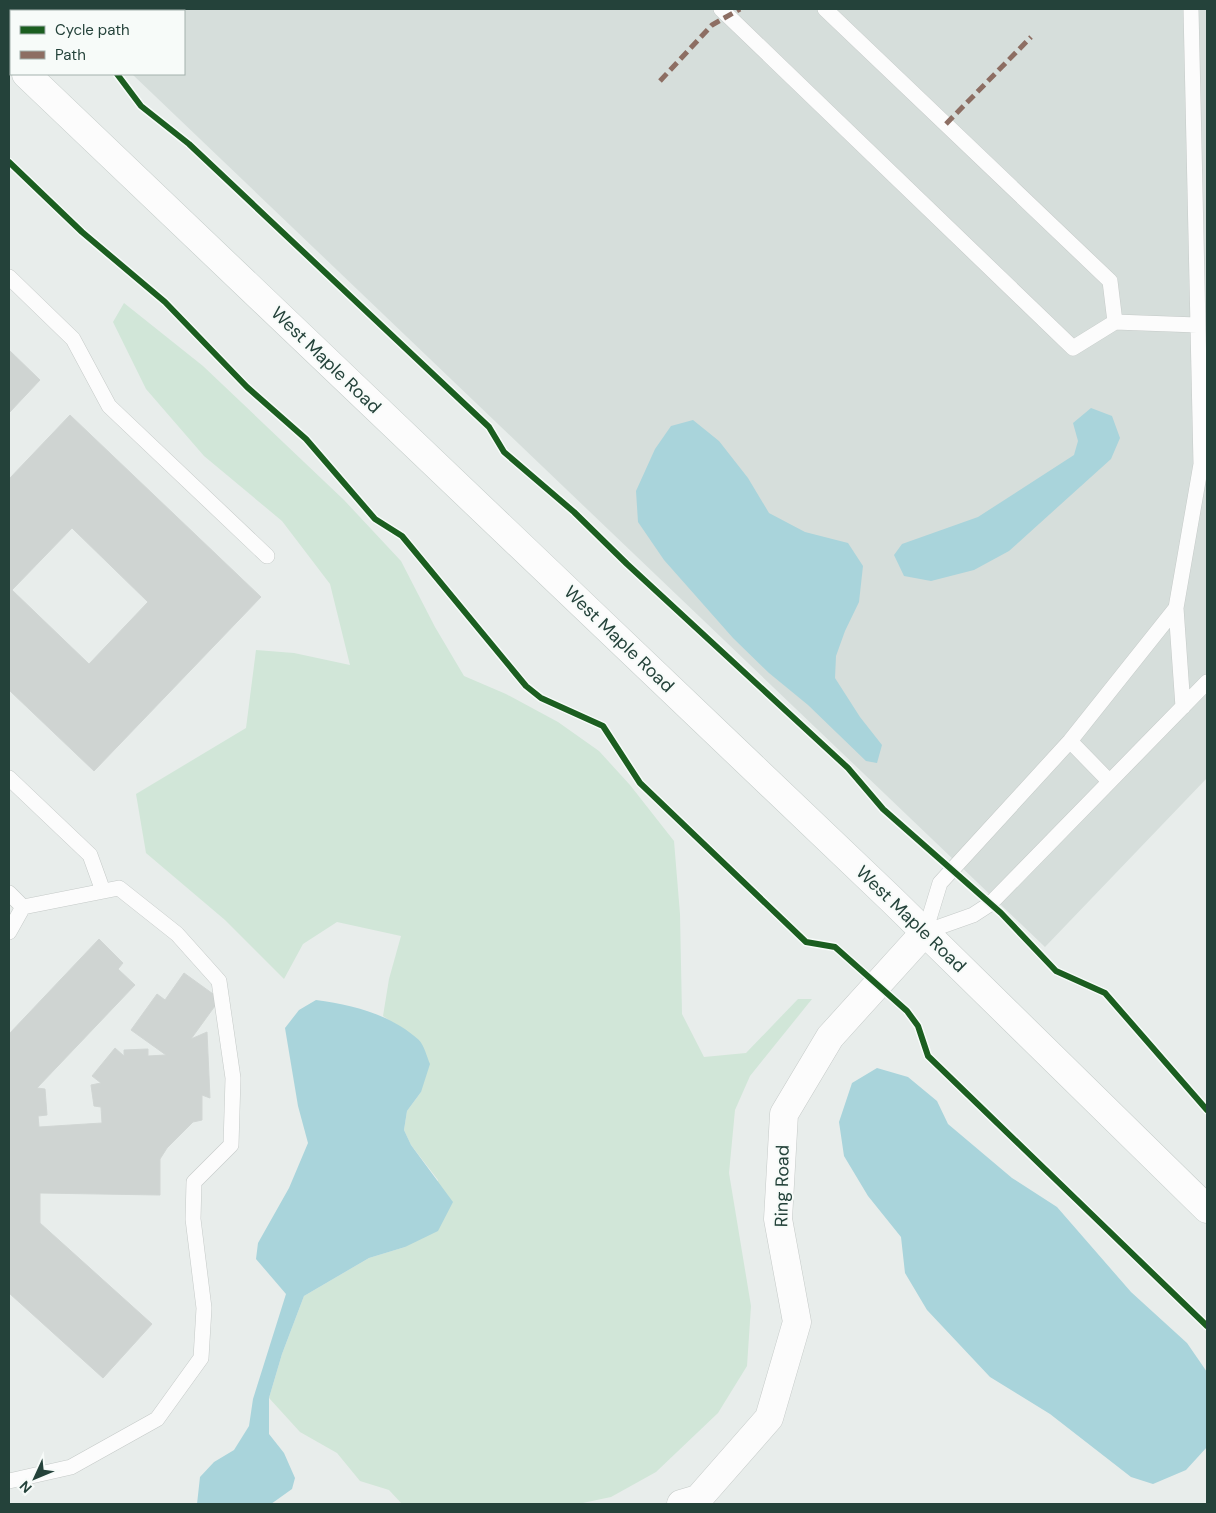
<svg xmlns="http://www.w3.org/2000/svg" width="1216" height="1513" viewBox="0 0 1216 1513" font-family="'DM Sans',sans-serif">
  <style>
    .built { fill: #d6dedb }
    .green { fill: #d1e6d8 }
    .water { fill: #a9d4db }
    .building { fill: #cfd4d2; stroke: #d1d6d4; fill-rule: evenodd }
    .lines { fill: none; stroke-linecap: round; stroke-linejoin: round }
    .lane-casing { stroke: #c5cac8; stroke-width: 16 }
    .street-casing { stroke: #c5cac8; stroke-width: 29 }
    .secondary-casing { stroke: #c3cbc8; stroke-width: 29 }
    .lane { stroke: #fcfcfc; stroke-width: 15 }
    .street { stroke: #fcfcfc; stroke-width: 28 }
    .secondary { stroke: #fcfcfc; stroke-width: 28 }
    .quiet { stroke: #8d6e63; stroke-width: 5; stroke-dasharray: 10 5; stroke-linecap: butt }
    .cycleway-casing { stroke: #f7fbf9; stroke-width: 9 }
    .cycleway { stroke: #1b5e20; stroke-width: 6 }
    .labels { text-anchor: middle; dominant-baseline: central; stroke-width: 4; stroke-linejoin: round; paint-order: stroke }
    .street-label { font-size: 18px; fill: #24423a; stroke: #f7fbf9 }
  </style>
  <rect width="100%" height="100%" fill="#e8edeb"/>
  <path class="built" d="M64 9H1207V778L1045 947 132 74H184V11H67Z"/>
  <path class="green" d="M124 303 203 366 344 500 401 561 435 627 464 676 506 694 558 722 599 751 630 785 674 841 680 914 682 1014 704 1057 746 1053 798 999H812L750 1076 735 1110 729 1173 751 1306 747 1366 718 1413 656 1472 611 1497 578 1504H402L389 1490 360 1481 337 1453 300 1432 269 1398 282 1354 304 1296 369 1258 405 1247 438 1180 411 1145 404 1130 407 1111 421 1092 420 1041 383 1016 389 979 401 936 337 922 303 944 284 979 225 920 146 853 136 794 246 728 256 650 294 653 350 665 330 584 282 521 204 456 146 389 113 322Z"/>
  <path class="water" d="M1091 408 1112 416 1120 438 1111 459 1009 551 974 570 931 581 904 576 894 555 902 544 978 517 1074 455 1078 441 1073 423Z
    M693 420 719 441 748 478 769 513 805 532 848 543 863 566 859 602 845 631 836 656 835 678 860 717 882 745 877 763 866 761 808 705 769 673 733 638 664 560 638 522 636 491 655 449 671 426Z
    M316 1000C353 1005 390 1014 419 1040 424 1045 427 1057 430 1064L421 1092 407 1111 404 1130 411 1145 453 1202 438 1231 405 1247 369 1258 304 1296 282 1354 269 1398V1434L284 1453 295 1478 292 1489 271 1504H197L200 1477 214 1462 234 1450 249 1426 253 1399 286 1294 256 1259 258 1243 289 1188 308 1143 298 1106 285 1028 299 1010Z
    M877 1068 908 1077 937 1101 948 1124 1012 1178 1057 1207 1131 1292 1187 1343 1207 1372V1447L1186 1470 1153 1484 1131 1477 1050 1414 990 1377 927 1310 905 1273 901 1237 868 1196 844 1156 839 1122 852 1083Z"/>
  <path class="building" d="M9 350 40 380 9 413Z
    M70 415 261 597 94 771 9 690V479ZM72 528 148 602 89 664 12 590Z
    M99 939 123 963 118 969 135 985 37 1088 45 1089 47 1115 38 1116 39 1127 102 1123 101 1107 94 1106 91 1085 101 1083 92 1076 115 1048 124 1056V1050L148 1049V1056L166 1055 131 1030 157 994 165 1000 184 973 220 999 191 1039 207 1032 210 1098 202 1095V1120L193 1122 167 1148 160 1159V1195L40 1193V1223L152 1324 103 1378 9 1293V1034Z"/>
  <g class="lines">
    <defs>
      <path id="lane" d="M721 9 1073 348 1115 322 1197 325
        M825 9 1110 281 1115 322
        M9 277 73 339 109 406 267 556
        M1183 707 1176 608 1201 464 1191 9
        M1070 741 1109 781
        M9 778 90 855 103 891
        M9 893 23 907
        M9 932 23 907 119 888 177 934 219 981 233 1078 231 1145 194 1182 193 1219 204 1308 201 1358 157 1419 71 1467 9 1481
        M925 932 940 883 1070 741 1176 608
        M925 932 973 915 990 904 1207 682"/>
      <path id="street" d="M681 1504 698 1499 769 1418 797 1322 778 1219 784 1114 830 1037 925 932"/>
      <path id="secondary" d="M9 57 11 60
        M26 74 891 899 1207 1209"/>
    </defs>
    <use href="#lane" class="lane-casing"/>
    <use href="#street" class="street-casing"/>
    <use href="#secondary" class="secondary-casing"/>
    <use href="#lane" class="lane"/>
    <use href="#street" class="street"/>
    <use href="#secondary" class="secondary"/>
    <path class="quiet" d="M660 81 712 25 740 9
      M946 124 1031 37"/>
    <defs>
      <path id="cycleway" d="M117 74 141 106 189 144 489 427 504 452 574 512 627 564 848 768 883 809 1001 913 1056 971 1105 993 1207 1110
        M9 162 82 232 165 302 247 387 306 439 375 519 402 536 526 686 541 698 603 726 640 783 806 942 835 947 907 1011 918 1026 928 1056 1207 1326"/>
    </defs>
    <use href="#cycleway" class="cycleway-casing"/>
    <use href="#cycleway" class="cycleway"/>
  </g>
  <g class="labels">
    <g class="street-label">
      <text transform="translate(326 360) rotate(44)">West Maple Road</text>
      <text transform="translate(619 639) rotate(44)">West Maple Road</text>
      <text transform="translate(911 919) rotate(44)">West Maple Road</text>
      <text transform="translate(782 1186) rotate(-89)">Ring Road</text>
    </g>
  </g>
  <rect width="1216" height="1513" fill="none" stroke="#24423a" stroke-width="20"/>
  <rect x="10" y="10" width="175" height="65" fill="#f7fbf9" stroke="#a3b1ad"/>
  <rect x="20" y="26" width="25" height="8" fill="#1b5e20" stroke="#a3b1ad"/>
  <text x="55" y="35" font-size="15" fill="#24423a">Cycle path</text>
  <rect x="20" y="51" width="25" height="8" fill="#8d6e63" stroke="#a3b1ad"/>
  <text x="55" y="60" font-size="15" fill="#24423a">Path</text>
  <g transform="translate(35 1478) rotate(226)" stroke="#f7fbf9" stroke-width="4" paint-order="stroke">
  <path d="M0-4L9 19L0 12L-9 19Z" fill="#24423a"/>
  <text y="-8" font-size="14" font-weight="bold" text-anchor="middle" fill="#24423a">N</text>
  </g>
</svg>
